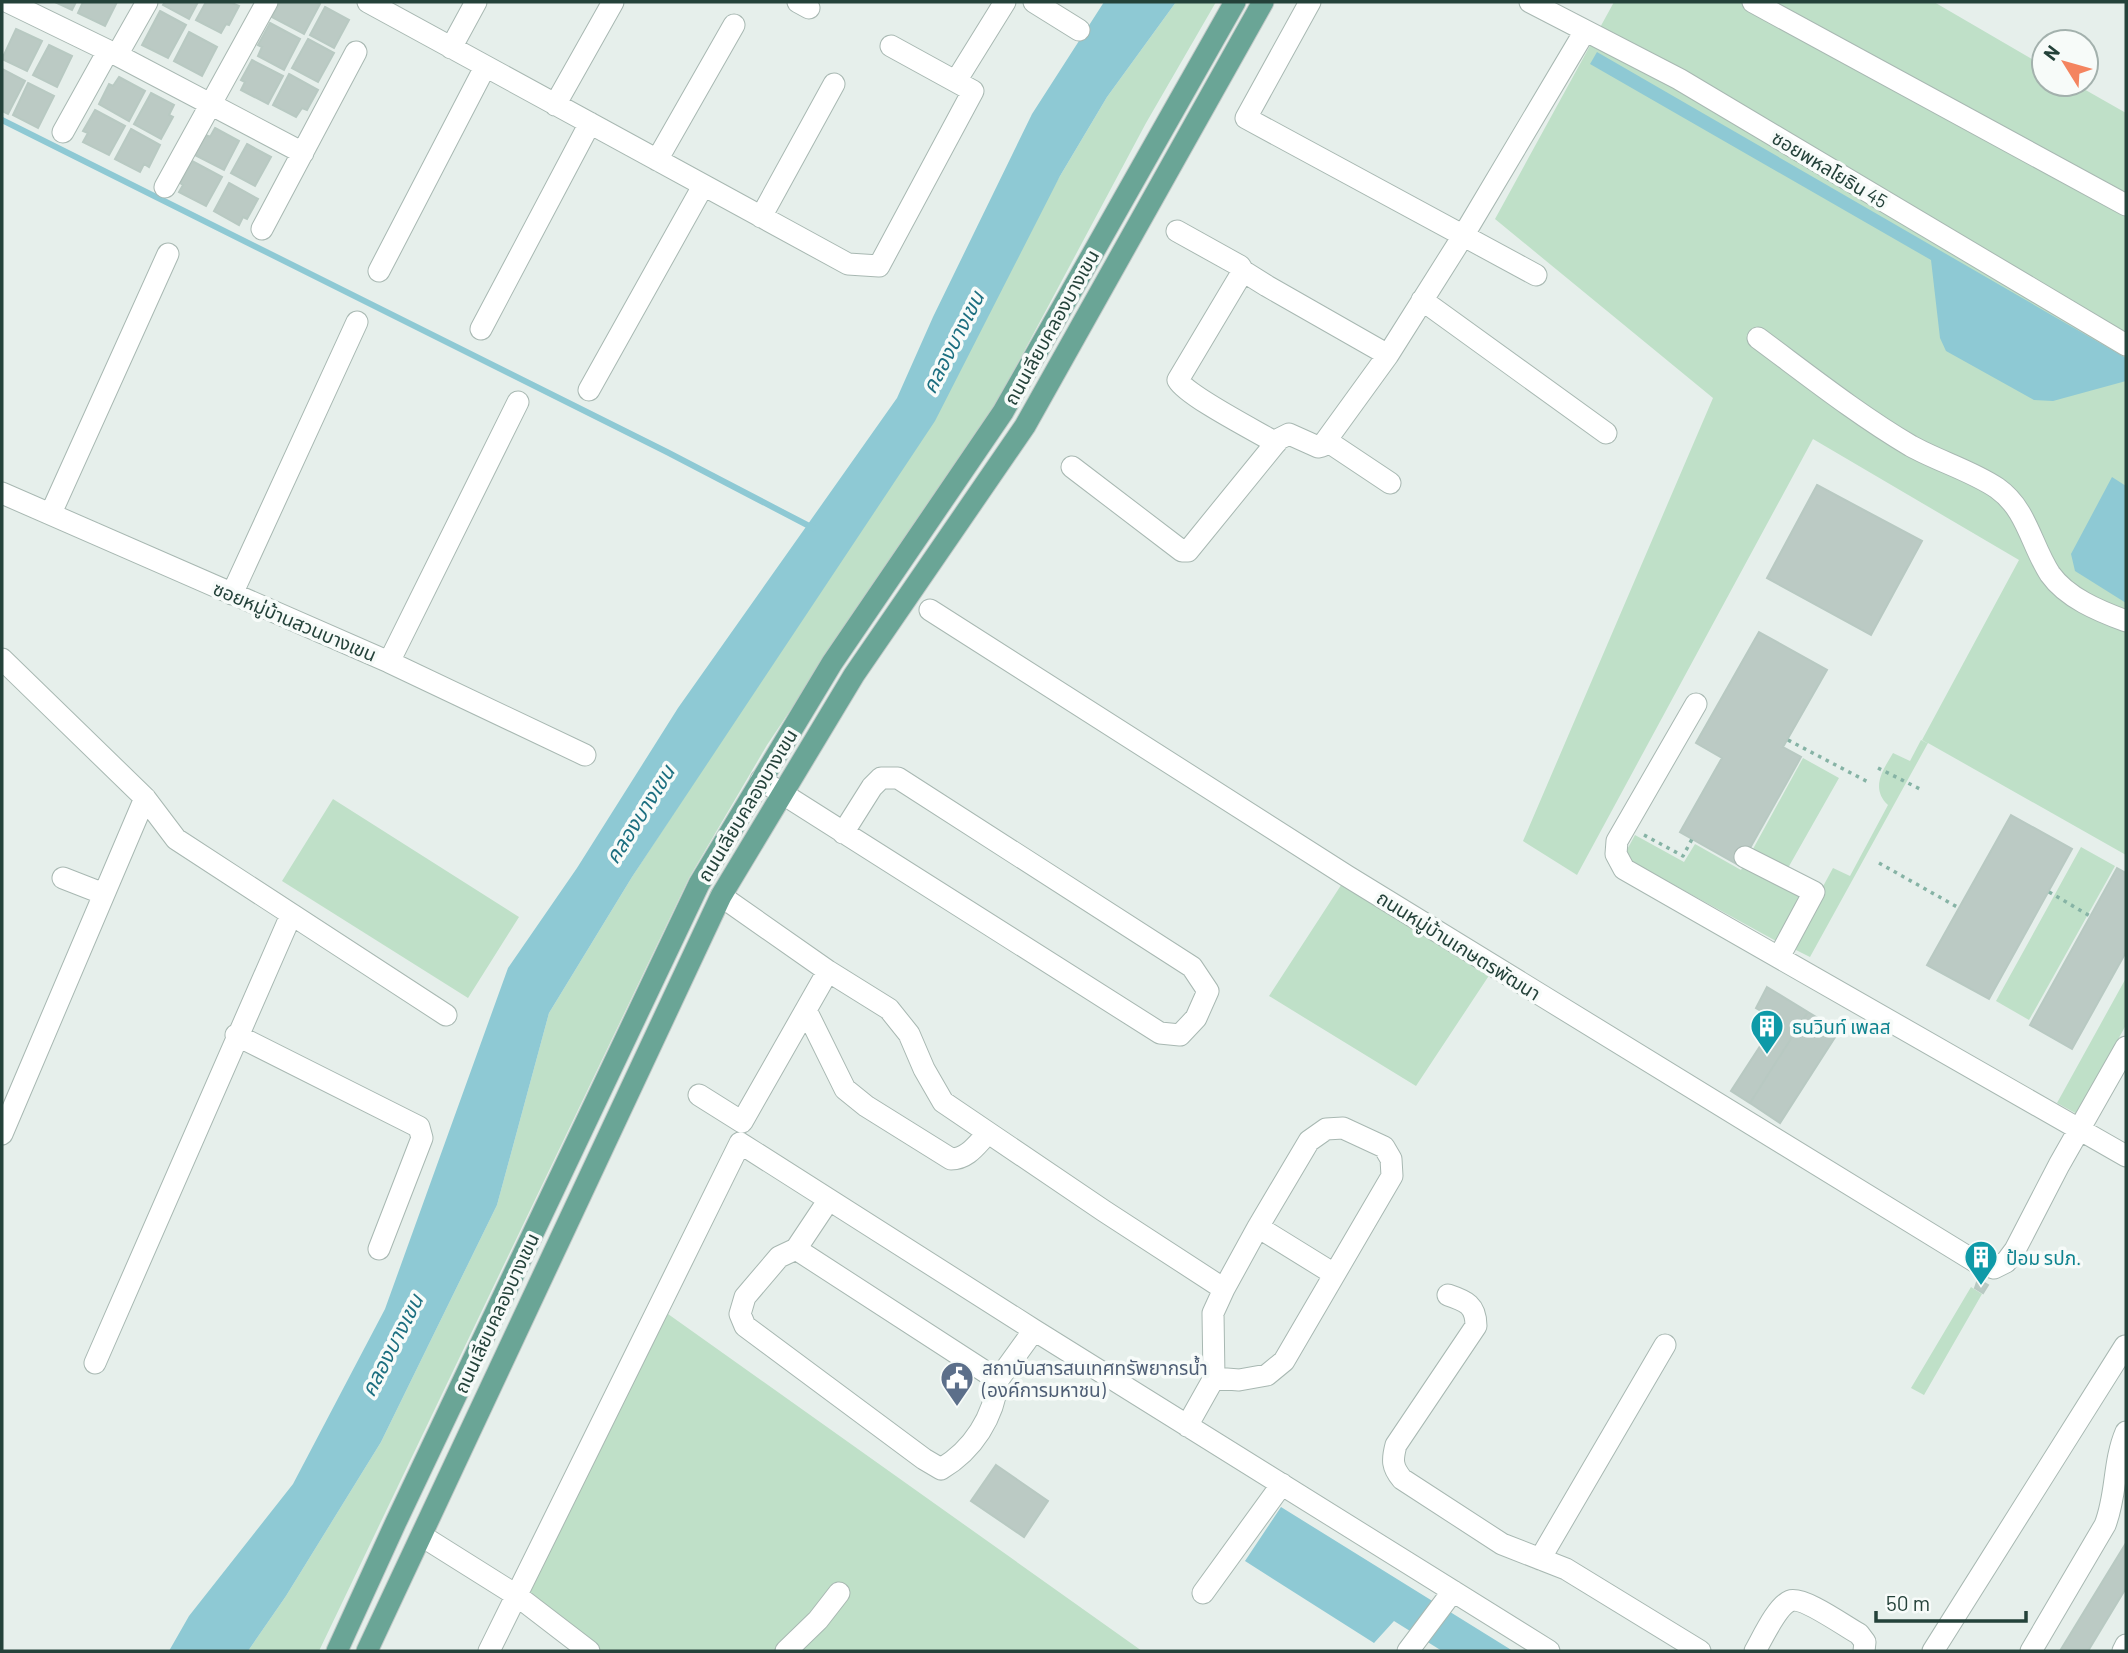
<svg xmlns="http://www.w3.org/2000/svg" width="2128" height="1653" viewBox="0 0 2128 1653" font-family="Barlow,'Noto Sans Thai',sans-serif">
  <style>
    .green { fill: #bfe0c8 }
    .water { fill: #8ec9d4 }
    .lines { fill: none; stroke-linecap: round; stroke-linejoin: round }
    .stream { stroke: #8ec9d4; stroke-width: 6 }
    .building { fill: #bbcac4; stroke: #b8c9c2; stroke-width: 2 }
    .minor-casing { stroke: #a8b8b2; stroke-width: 23 }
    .major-casing { stroke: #c2cac8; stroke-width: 23 }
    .path { stroke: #86b3a5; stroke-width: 3.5; stroke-dasharray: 3.5 5; stroke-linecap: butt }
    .minor { stroke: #fff; stroke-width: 21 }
    .major { stroke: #6aa596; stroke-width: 21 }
    .labels { text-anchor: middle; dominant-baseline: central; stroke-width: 7; stroke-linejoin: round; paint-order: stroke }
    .street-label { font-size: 19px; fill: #24423a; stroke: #f7fbf9 }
    .culture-label { font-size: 19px; fill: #0d838f; stroke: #f7fbf9; text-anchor: start }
    .service-label { font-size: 19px; fill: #4e5e75; stroke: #f7fbf9; text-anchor: start }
    .water-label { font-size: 21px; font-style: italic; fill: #1c6f80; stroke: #f7fbf9 }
  </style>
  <rect width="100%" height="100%" fill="#e6efeb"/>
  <path class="green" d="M1176 2H1216L1146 123 997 402 767 745 689 878 319 1651H248L286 1596 381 1442 497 1205 549 1013 632 877 753 692 1107 97Z
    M1614 2H1934L2044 66V84H2075L2126 113V855L1928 743 1810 957 1790 947 1833 868 1850 876 1888 805C1870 788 1883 770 1893 753L1910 761 1921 740 1927 743 1922 740 2019 560 1813 439 1577 875 1523 841 1713 398 1495 219Z
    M1803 758 1839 778 1788 868 1753 849Z
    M333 799 519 917 468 998 282 881Z
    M1635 835 1684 862 1695 844 1741 870 1746 861 1803 891 1776 941 1623 857Z
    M2081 847 2115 866 2029 1020 1996 1001Z
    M1347 876 1492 971 1416 1086 1269 996Z
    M2126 978V1025L2077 1114 2057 1103Z
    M1971 1287 1982 1294 1924 1395 1911 1388Z
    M661 1309 1142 1651H598L518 1591Z"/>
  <path class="water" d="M1104 2H1176L1107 97 1060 176 935 421 632 877 549 1013 497 1205 381 1442 286 1596 248 1651H169L189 1616 293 1484 385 1309 508 968 577 868 678 708 897 398 933 317 1032 114Z
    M1597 52 2126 358V381L2053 401 2034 400 1946 351 1940 338 1931 260 1590 64Z
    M2112 477 2126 486V603L2075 571 2071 554Z
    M1281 1507 1513 1651H1442L1394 1621 1374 1643 1245 1561Z"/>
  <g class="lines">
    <path class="stream" d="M2 120 667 452 813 528"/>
  </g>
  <path class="building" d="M55 2H76L72 10Z
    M83 2H117L105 26 78 13Z
    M165 2H198L189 19 163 5Z
    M206 2H230L239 6 229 25 226 24 221 33 196 20Z
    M280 2H316L320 4 304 34 272 17Z
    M325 7 349 20 334 48 310 35Z
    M160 11 186 25 168 58 142 45Z
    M270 23 300 39 284 70 258 56 262 47 258 45Z
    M16 29 42 41 27 71 2 59Z
    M189 32 217 47 202 76 174 61Z
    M308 39 334 53 318 82 292 68Z
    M49 45 72 56 57 87 33 75Z
    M252 60 283 76 268 104 241 90 245 82 241 80Z
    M2 69 25 81 8 114 2 111Z
    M289 74 318 90 307 110 302 108 296 117 273 105Z
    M119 77 145 91 129 121 99 104 109 84 113 86Z
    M28 83 54 96 38 128 13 115Z
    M151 93 174 105 169 115 173 117 161 139 134 124Z
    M95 110 125 126 109 155 83 142 88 133 83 131Z
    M215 128 239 141 224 170 195 155 206 135 210 137Z
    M131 129 160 145 149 167 144 164 140 172 115 159Z
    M247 144 271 157 255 186 231 173Z
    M192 161 222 177 206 206 179 192 183 185 180 183Z
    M229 183 258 199 247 219 243 217 239 225 214 211Z
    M1817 485 1922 541 1871 635 1767 578Z
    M1759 632 1827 670 1783 747 1801 757 1740 866 1680 832 1722 758 1696 743Z
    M2011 815 2072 849 1989 999 1927 965Z
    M2117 868 2126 873V952L2072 1049 2030 1025Z
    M1767 987 1808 1012 1750 1103 1731 1091 1777 1020 1756 1008Z
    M1808 1012 1839 1031 1780 1123 1750 1103Z
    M1978 1279 1988 1285 1983 1293 1975 1288Z
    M996 1465 1048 1501 1024 1537 971 1501Z
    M2126 1543V1588L2088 1651H2060Z"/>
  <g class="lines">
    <defs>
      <path id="minor" d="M8 2 117 55 303 153
        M368 2 848 264 879 266 973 91 891 46
        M798 2 809 8
        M1034 2 1079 30
        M1310 2 1246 118 1536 275
        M1530 2 1679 79 2126 345
        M1753 2 2126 205
        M451 48 476 2
        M117 55 147 2
        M956 81 1005 2
        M555 105 613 2
        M63 132 108 51
        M657 160 734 25
        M165 187 267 2
        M761 217 834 84
        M262 229 356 52
        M1177 231 1240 266 1243 271 1267 286 1388 355
        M379 271 485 67
        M1243 271 1178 380C1187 396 1256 431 1276 443
        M1422 300 1606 433
        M481 329 590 123
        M1758 338C1808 375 1857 414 1911 446 1938 461 1972 471 1997 488 2027 509 2031 545 2050 574 2067 598 2099 611 2126 621
        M589 390 703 186
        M1327 441 1390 483
        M1072 467 1182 551H1188L1279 439 1289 434 1318 447 1322 446 1388 355 1463 236 1585 31
        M2 493 389 662 585 755
        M51 513 168 254
        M232 594 357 322
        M930 610 1347 876 1976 1262 1994 1268 2006 1262 2015 1250 2059 1165 2126 1047
        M2 659 145 798 176 839 446 1015
        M389 662 518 402
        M1696 704 1617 841 1616 854 1624 869 2126 1156
        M761 780 1160 1033 1180 1035 1196 1018 1208 991 1192 967 898 778H881L872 787 843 833
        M1745 857 1814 892 1779 957
        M63 878 104 894
        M721 896 828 971 889 1009 909 1034 924 1069 943 1102 1104 1211 1224 1289
        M806 1010 845 1089 866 1106 951 1159C968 1159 977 1144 988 1133
        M236 1035 419 1127 422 1138 379 1249
        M699 1095 742 1122 828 971
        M2 1134 145 798
        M828 1201 796 1249 998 1380 1034 1330
        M1258 1227 1334 1274
        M796 1249 779 1257 745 1297 740 1314 745 1326 924 1459 941 1469C973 1450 994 1417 998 1380
        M1448 1295C1466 1301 1476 1305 1476 1326L1396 1445C1392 1460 1392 1467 1402 1479L1502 1544 1566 1569 1700 1651
        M95 1363 291 915
        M1187 1426 1214 1378 1213 1313 1224 1289 1258 1227 1309 1141 1326 1129 1343 1128 1384 1147 1391 1159 1392 1176 1284 1361 1267 1375 1239 1380 1214 1378
        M422 1536 516 1595 589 1651
        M1540 1559 1665 1345
        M1203 1593 1282 1484
        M489 1651 740 1143 1034 1330 1549 1651
        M786 1651 818 1620 839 1593
        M1408 1651 1453 1591
        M1755 1651C1762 1639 1777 1606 1790 1601 1803 1596 1846 1627 1859 1634L1865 1642 1864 1651
        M1933 1651 2125 1346
        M2031 1651 2105 1525C2117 1495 2113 1462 2126 1432
        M2123 1651 2126 1645"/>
      <path id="major" d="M337 1651 396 1522 699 884 832 663 1003 412 1235 2
        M367 1651 721 896 854 675 1025 426 1263 2"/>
    </defs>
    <use href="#minor" class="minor-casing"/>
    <use href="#major" class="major-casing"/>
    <path class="path" d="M1788 740 1870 783
      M1878 768 1920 789
      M1644 835 1683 856 1692 839
      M1879 863 1959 908
      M2049 892 2090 916"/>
    <use href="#minor" class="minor"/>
    <use href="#major" class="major"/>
  </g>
  <defs>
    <symbol id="building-pin" viewBox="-11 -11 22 30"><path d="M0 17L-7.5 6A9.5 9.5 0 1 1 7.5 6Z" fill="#0f9aa8" stroke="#f7fbf9"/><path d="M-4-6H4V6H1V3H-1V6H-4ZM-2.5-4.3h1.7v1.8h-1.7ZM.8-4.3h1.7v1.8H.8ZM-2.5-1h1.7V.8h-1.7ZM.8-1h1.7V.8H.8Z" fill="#fff"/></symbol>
    <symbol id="civic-pin" viewBox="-11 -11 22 30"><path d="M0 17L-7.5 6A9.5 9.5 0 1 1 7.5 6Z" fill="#5c6f8a" stroke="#f7fbf9"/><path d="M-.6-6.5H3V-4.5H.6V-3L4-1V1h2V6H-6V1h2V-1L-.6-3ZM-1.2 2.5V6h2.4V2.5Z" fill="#fff"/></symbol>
  </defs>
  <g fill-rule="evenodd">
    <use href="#building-pin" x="1748" y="1007" width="38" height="52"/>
    <use href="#building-pin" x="1962" y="1238" width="38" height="52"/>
    <use href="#civic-pin" x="938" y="1359" width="38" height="52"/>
  </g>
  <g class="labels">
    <g class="street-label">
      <text transform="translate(1830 169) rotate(31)">ซอยพหลโยธิน 45</text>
      <text transform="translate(1051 327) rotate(-61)">ถนนเลียบคลองบางเขน</text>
      <text transform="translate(295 621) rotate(23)">ซอยหมู่บ้านสวนบางเขน</text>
      <text transform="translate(747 805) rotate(-59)">ถนนเลียบคลองบางเขน</text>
      <text transform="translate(1459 945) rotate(32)">ถนนหมู่บ้านเกษตรพัฒนา</text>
      <text transform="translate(496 1313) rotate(-65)">ถนนเลียบคลองบางเขน</text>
    </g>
    <g class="culture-label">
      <text x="1792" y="1026">ธนวินท์ เพลส</text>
      <text x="2006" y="1257">ป้อม รปภ.</text>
    </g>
    <g class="service-label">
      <text x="982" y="1367">สถาบันสารสนเทศทรัพยากรน้ำ<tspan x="982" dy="22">(องค์การมหาชน)</tspan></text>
    </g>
    <g class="water-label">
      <text transform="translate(952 342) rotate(-63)">คลองบางเขน</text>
      <text transform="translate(639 814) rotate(-58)">คลองบางเขน</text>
      <text transform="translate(391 1345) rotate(-63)">คลองบางเขน</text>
    </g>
  </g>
  <rect width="2128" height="1653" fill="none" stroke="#24423a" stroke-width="7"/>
  <g transform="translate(2065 63) rotate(307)"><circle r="33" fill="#f7fbf9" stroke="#a3b1ad" stroke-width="2"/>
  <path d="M0-5L12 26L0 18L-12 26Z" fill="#f4845f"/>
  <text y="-10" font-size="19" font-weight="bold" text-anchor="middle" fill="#24423a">N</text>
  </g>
  <path d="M1876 1611v10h150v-10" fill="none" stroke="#24423a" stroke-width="3.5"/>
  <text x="1886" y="1611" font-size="21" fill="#24423a" stroke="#f7fbf9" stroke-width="5" paint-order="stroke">50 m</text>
</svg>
